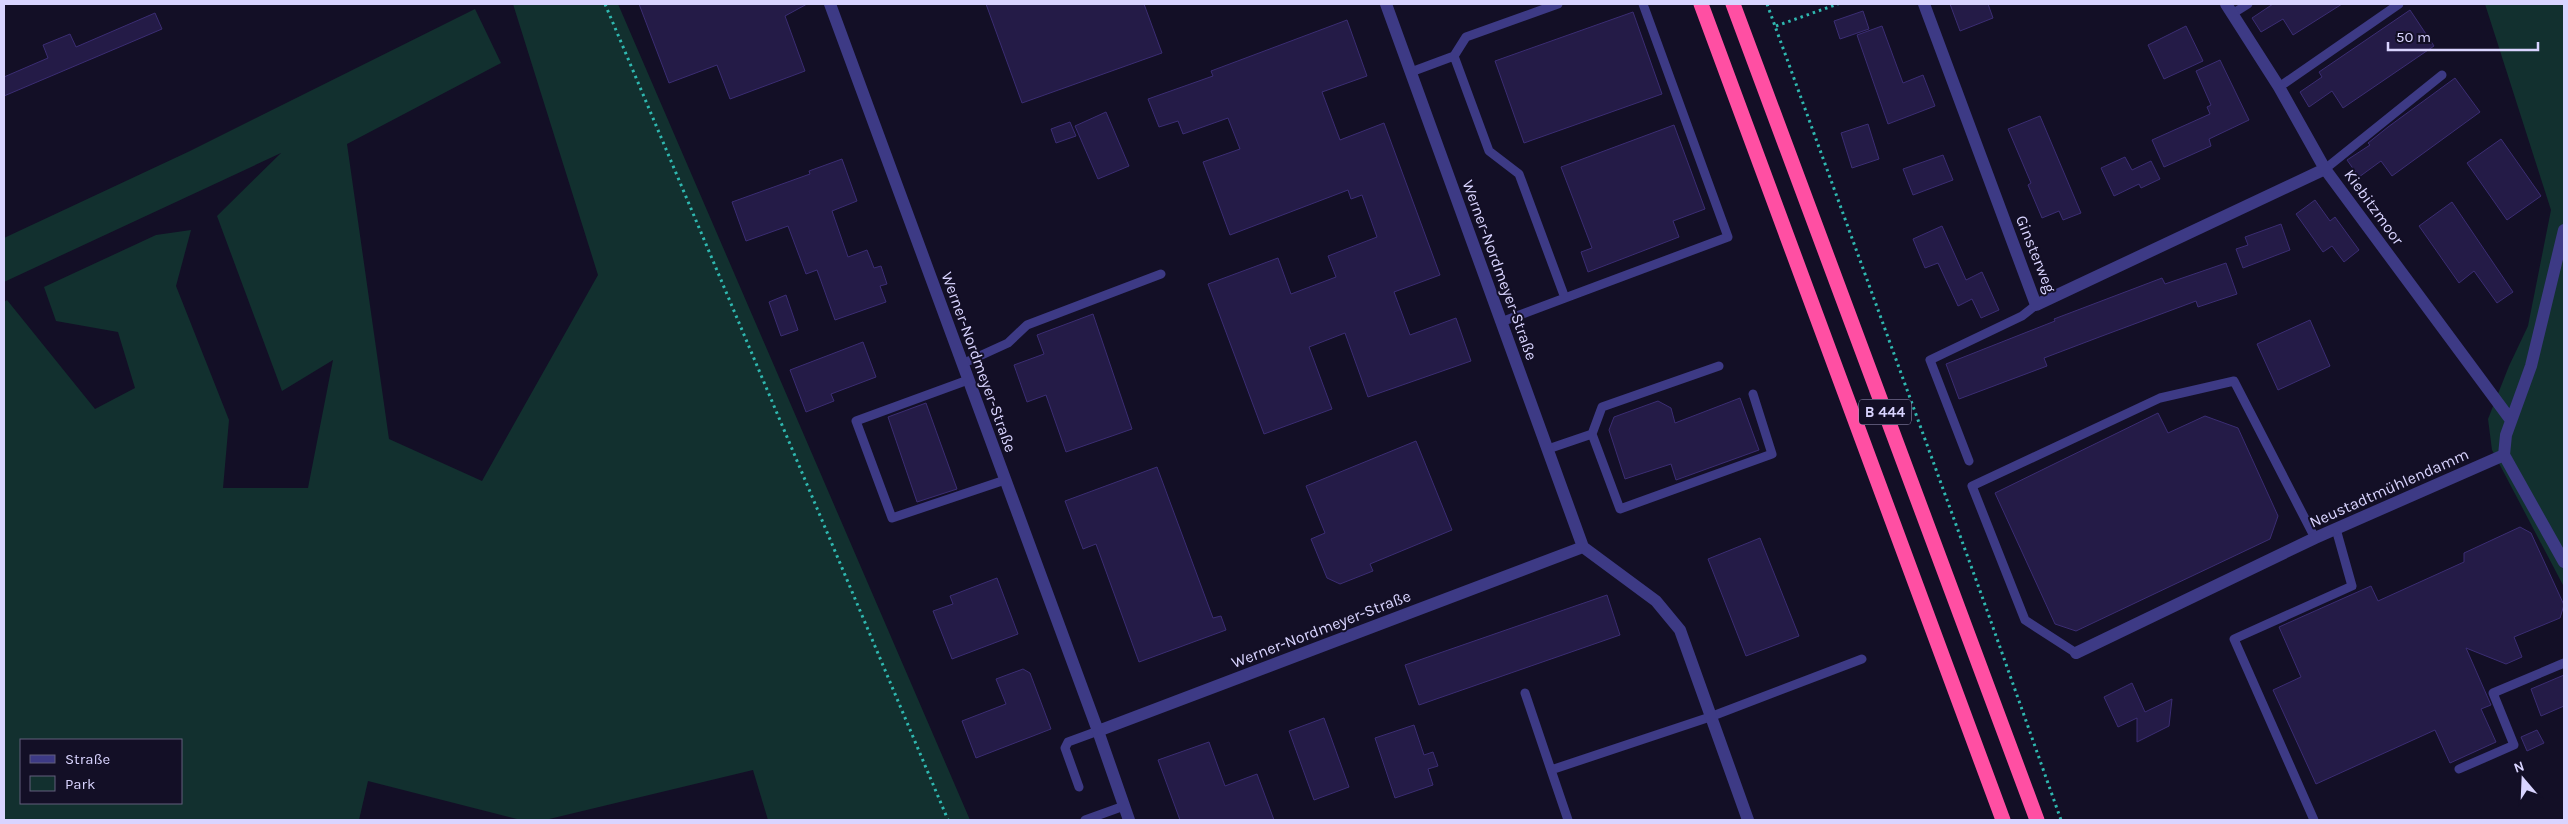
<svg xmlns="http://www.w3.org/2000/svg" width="2568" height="824" viewBox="0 0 2568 824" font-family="Karla,sans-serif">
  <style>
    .green { fill: #12302f; fill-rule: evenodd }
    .building { fill: #241b47; stroke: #3b2d73 }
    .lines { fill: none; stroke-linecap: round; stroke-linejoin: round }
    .path { stroke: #2fb8b0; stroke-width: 3; stroke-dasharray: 2.5 4; stroke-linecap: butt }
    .lane { stroke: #3d3a85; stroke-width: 9 }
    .street { stroke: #3d3a85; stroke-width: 12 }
    .highway { stroke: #ff4fa3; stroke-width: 15 }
    .labels { text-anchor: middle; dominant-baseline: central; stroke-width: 4; stroke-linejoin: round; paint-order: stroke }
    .shield { fill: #130f26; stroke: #9e99be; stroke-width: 1 }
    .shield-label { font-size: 15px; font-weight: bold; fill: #d9d4ff }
    .street-label { font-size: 16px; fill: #d9d4ff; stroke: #130f26 }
  </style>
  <rect width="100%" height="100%" fill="#130f26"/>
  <path class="green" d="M513 4H618L970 820H768L753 770 545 820H521L368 781 359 820H4V302L7 300 95 409 135 388 118 332 56 321 44 287 156 235 191 230 176 286 229 420 223 488H308L333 360 282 391 217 216 281 153 4 282V238L190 151 475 9 501 63 347 144 389 439 482 481 598 275ZM181 740V803H21V740Z
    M2485 4H2564V587L2492 450 2488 419 2509 366 2528 326 2551 210Z"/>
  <path class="building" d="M639 4H807L785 16 805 71 730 99 717 65 669 83Z
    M986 4H1144L1162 53 1022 103Z
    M1950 4H1988L1993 18 1960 31Z
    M2273 4H2342L2293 35 2283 19 2261 32 2252 18Z
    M2410 10 2434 46 2343 108 2332 91 2309 107 2300 92 2322 77 2319 72Z
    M1863 11 1869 29 1840 39 1834 21Z
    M1633 12 1662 94 1524 143 1495 61Z
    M155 13 162 29 4 96V77L48 58 43 45 70 34 76 47Z
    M1347 20 1367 76 1322 92 1340 140 1384 123 1440 275 1394 292 1410 335 1456 318 1471 361 1368 397 1345 333 1309 347 1332 409 1264 434 1208 284 1278 258 1291 294 1336 277 1328 256 1377 237 1362 195 1351 199 1348 190 1230 235 1203 162 1240 149 1228 118 1183 134 1178 121 1159 127 1148 99 1213 76 1211 71Z
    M1882 26 1903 83 1923 75 1935 106 1888 124 1857 35Z
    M2186 26 2203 61 2164 79 2148 45Z
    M2220 60 2249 120 2209 139 2211 146 2164 167 2152 140 2210 114 2207 107 2211 105 2196 71Z
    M2455 78 2480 112 2392 176 2381 161 2359 177 2347 160 2370 145 2368 143 2388 127Z
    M1106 112 1129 166 1098 179 1075 126Z
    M2040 116 2081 213 2063 220 2059 211 2042 218 2028 185 2031 183 2008 129Z
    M1070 122 1076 136 1056 143 1051 129Z
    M1868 124 1879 159 1852 168 1841 133Z
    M1674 125 1705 209 1673 221 1679 237 1588 272 1581 252 1592 248 1561 167Z
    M2501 139 2541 196 2507 220 2467 163Z
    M1943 155 1953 180 1913 195 1903 169Z
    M2125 157 2132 170 2151 161 2160 179 2141 188 2139 184 2114 196 2101 168Z
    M842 159 857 201 832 211 848 257 867 250 874 268 881 266 887 284 880 286 886 302 835 320 817 270 806 274 788 226 746 241 732 202 810 174 809 171Z
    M2315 200 2330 221 2335 217 2359 250 2344 262 2332 246 2323 252 2296 214Z
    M2452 202 2513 292 2497 303 2474 271 2459 283 2419 226Z
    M2281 224 2290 250 2243 268 2236 249 2248 245 2245 237Z
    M1942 226 1966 280 1982 272 1999 310 1981 318 1972 299 1958 306 1938 263 1925 268 1913 239Z
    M2226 263 2237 294 2198 307 2196 301 2102 336 2044 358 2047 366 1959 399 1946 364 2055 321 2054 319 2162 278 2165 284Z
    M786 295 798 330 781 336 769 302Z
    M1093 314 1132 429 1066 452 1046 395 1027 402 1014 365 1044 354 1037 335Z
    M2310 320 2330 366 2278 390 2257 344Z
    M863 342 876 377 831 394 834 401 806 412 790 370Z
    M1740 398 1759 450 1676 480 1671 464 1625 479 1609 430 1614 417 1658 401 1671 408 1675 423Z
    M926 403 957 489 917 502 888 417Z
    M2158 413 2168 433 2205 416 2238 428 2278 516 2270 539 2076 631 2055 624 1995 493Z
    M1416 441 1452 530 1370 564 1373 571 1340 584 1327 578 1311 539 1325 533 1306 486Z
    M1157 467 1213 618 1221 616 1226 630 1139 662 1096 544 1083 549 1065 501Z
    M2520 527 2531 533 2564 605 2560 618 2514 637 2522 657 2506 664 2466 648 2491 705 2481 709 2496 742 2450 763 2435 730 2316 784 2273 690 2301 677 2279 627 2371 586 2378 601 2464 562V553Z
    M1760 538 1799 636 1746 656 1708 559Z
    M997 578 1018 634 952 659 933 611 953 604 950 596Z
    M1607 595 1620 635 1419 705 1405 665Z
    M1023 669 1030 673 1051 729 976 758 962 721 1006 704 996 679Z
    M2564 675V706L2541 716 2531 689Z
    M2132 683 2145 712 2172 699 2169 726 2137 742V718L2118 727 2104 697Z
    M1324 718 1349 787 1314 800 1289 731Z
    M1414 725 1424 755 1433 752 1438 766 1428 769 1433 785 1395 798 1375 738Z
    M2537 730 2544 743 2527 751 2521 737Z
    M1209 742 1225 786 1257 774 1274 820H1180L1158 760Z"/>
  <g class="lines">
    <path class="path" d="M605 4 948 820
      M1767 4 1983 599 2061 820
      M1776 26 1838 4"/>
    <path class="lane" d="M2232 14 2248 4
      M1454 56 1466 37 1558 4
      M1411 72 1454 56 1489 151 1519 174 1565 298 1501 322
      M2279 87 2399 4
      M2325 169 2442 75
      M1565 298 1728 237 1643 4
      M962 364 1008 343 1027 325 1161 274
      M968 380 856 421 892 518 1005 480
      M1592 434 1620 509 1772 454 1753 394
      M1548 449 1592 434 1602 407 1719 366
      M1969 461 1930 360 2022 316 2036 305
      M2076 653 2025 620 1972 486 2160 398 2234 381 2315 538
      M1525 693 1551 770 1710 717 1862 659
      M2459 769 2514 745 2493 693 2564 663
      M1551 770 1568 820
      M1079 787 1065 748 1068 742 1098 731
      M1085 820 1124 806
      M2314 820 2234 639 2352 586 2336 529"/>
    <path class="street" d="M830 4 1098 731 1129 820
      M1386 4 1583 547 1656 601 1680 630 1748 820
      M1924 4 2036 305 2325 169
      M2226 4 2279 87 2325 169 2510 419
      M2504 455 2564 562
      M2076 653 2315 538 2504 455 2506 435 2531 366 2564 230
      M1098 731 1583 547"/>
    <path class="highway" d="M1701 4 2003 820
      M1733 4 2037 820"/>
  </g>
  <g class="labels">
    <rect class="shield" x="1859" y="399.5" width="52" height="25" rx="4"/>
    <g class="shield-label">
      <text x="1885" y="412">B 444</text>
    </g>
    <g class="street-label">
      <text transform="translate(2374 207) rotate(54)">Kiebitzmoor</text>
      <text transform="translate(2036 254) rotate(68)">Ginsterweg</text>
      <text transform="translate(1500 270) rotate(70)">Werner-Nordmeyer-Straße</text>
      <text transform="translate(979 362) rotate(70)">Werner-Nordmeyer-Straße</text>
      <text transform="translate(2389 488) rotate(-24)">Neustadtmühlendamm</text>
      <text transform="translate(1321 629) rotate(-21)">Werner-Nordmeyer-Straße</text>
    </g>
  </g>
  <rect width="2568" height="824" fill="none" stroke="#d9d4ff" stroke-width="10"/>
  <rect x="20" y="739" width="162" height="65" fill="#130f26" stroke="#625e7d"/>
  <rect x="30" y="755" width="25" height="8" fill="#3d3a85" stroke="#625e7d"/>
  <text x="65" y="764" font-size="15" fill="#d9d4ff">Straße</text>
  <rect x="30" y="776" width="25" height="15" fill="#12302f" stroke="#625e7d"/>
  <text x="65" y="789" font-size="15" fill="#d9d4ff">Park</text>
  <g transform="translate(2523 779) rotate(341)" stroke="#130f26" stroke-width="4" paint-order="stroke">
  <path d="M0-4L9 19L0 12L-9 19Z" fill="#d9d4ff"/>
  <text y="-8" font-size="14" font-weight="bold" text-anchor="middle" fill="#d9d4ff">N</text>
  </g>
  <path d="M2388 42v8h150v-8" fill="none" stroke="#d9d4ff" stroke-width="2.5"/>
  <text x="2396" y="42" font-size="15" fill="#d9d4ff" stroke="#130f26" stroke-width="4" paint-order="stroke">50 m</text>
</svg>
